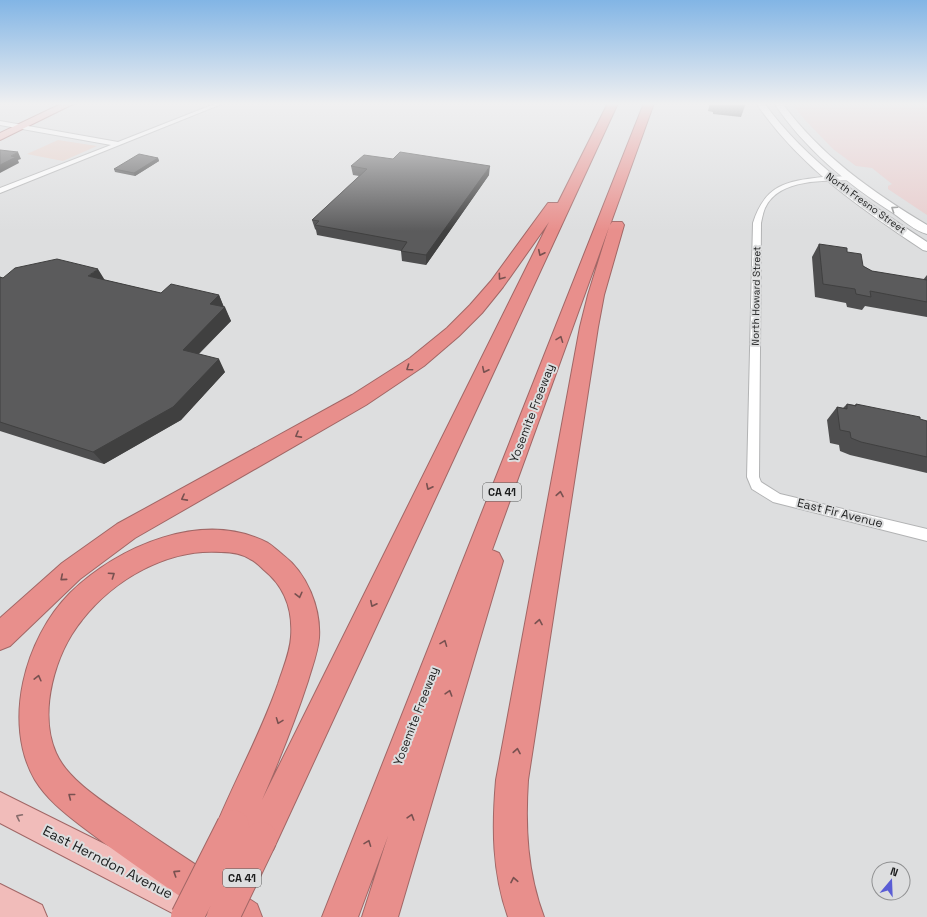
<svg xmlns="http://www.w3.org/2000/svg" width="927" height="917" viewBox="0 0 927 917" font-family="'Space Grotesk',sans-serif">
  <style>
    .industrial { fill: #e7cec6 }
    .medical { fill: #e8cdcd }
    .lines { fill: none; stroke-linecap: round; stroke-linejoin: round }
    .minor-casing { stroke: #b2b3b4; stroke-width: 2 }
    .secondary-casing { stroke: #b2b3b4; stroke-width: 2 }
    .primary-casing { stroke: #a16766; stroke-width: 2 }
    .motorway-casing { stroke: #a16766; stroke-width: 2 }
    .minor { fill: #fff; fill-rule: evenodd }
    .secondary { fill: #fff; fill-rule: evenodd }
    .primary { fill: #f1bcba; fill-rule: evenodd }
    .motorway { fill: #e88f8c; fill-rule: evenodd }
    .motorway-bridge-casing { stroke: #a16766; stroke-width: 34; stroke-linecap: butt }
    .motorway-bridge { stroke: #e88f8c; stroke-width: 32 }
    .wall { fill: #4e4e4f }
    .shaded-wall { fill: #404040 }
    .building { fill: #5b5b5c; stroke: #404040 }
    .oneway { stroke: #999a9a }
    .oneway2 { stroke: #785150 }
    .oneway3 { stroke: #876d6c }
    .labels { text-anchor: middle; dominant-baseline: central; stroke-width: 4; stroke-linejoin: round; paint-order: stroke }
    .far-street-label { font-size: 10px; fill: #1d1e1e; stroke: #dddedf }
    .shield { fill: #dddedf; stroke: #575858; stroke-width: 1 }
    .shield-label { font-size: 11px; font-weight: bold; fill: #1d1e1e }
    .street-label { font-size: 12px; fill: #1d1e1e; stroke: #dddedf }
    .near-street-label { font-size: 14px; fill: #1d1e1e; stroke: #dddedf }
  </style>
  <rect width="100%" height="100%" fill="#dddedf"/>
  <path class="industrial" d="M58 140 97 146 63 161 27 154Z"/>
  <path class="medical" d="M791 103H927V215L888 189V186L892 184 872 168 856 166 833 149 805 120Z"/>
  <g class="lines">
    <defs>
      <path id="minor" d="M217 103H224L0 193V188L111 145 0 125V121L118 142Z
        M823 177 852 176 856 178 852 180C825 181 779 178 765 208 763 213 762 218 761 223L759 477 761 482 780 494 927 529V541L773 502 752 489 747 477 753 223C765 185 786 181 823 177Z"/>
      <path id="secondary" d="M756 103H764C807 162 866 202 927 242V251L923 250C859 207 800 167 756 103Z
        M774 103H782C820 155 872 192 927 225V234C915 231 903 220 893 213 846 183 805 149 774 103Z"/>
      <path id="primary" d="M63 103H75L0 140V133Z
        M0 792 215 899 220 911 217 917H180L0 823Z
        M0 884 42 905 47 917H0Z"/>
      <path id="motorway" d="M608 103H618L273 850 261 855 249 850 244 838 233 843 221 838 216 826C236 778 261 733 278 684 283 668 290 653 291 637 293 610 285 587 264 570 260 566 255 561 250 559 241 553 231 552 221 552 168 548 114 579 82 620 55 653 38 712 56 753 68 781 107 804 131 821 172 850 215 877 257 904L262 917C247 917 229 917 213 917 204 915 192 904 184 899 149 875 114 851 80 825 63 812 46 798 35 780 2 723 25 638 70 593 118 546 203 509 268 543 273 546 278 551 283 555 307 573 321 608 319 638 318 652 312 667 308 681 295 721 279 761 262 800L549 222 503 287 482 313 459 336 424 366 366 405 135 538 80 579 10 646 0 650V618L62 563 117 524 352 395 410 358 447 328 470 305 491 281 548 203H558Z
        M644 103H654L610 225 612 222H622L624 225 604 295 598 327 528 780C525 827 527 872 544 917H508C492 872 492 827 496 780L580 327 588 295 609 227 492 550 499 553 503 561 398 917H362L388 836 358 917H322Z"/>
    </defs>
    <use href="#minor" class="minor-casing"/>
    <use href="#secondary" class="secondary-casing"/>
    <use href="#primary" class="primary-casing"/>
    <use href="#motorway" class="motorway-casing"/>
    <use href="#minor" class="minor"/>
    <use href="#secondary" class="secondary"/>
    <use href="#primary" class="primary"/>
    <use href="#motorway" class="motorway"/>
    <defs>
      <path id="motorway-bridge" d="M187 917 233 826
        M223 917 261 838"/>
    </defs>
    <use href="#motorway-bridge" class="motorway-bridge-casing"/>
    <use href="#motorway-bridge" class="motorway-bridge"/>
  </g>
  <path class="wall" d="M710 103H745V106L741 117 713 114V112L708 111Z
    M158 158 159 161 135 176 115 172 114 169Z
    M351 166 489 175 426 265 402 261 401 251 317 235 316 230 315 229 312 220 359 176 353 175Z
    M819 244 847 252 863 266 872 271 923 280 927 275V318V317L865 306 862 310 847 307 846 303 815 297 812 257Z
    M0 277 3 278 105 280 161 293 219 295 224 307 231 321 199 354 225 372 181 420 104 464 0 431Z
    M847 404 855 405 856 404 927 421V473L850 455 840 451 839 445 830 443 827 420 837 407 843 408Z"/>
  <path class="shaded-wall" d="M18 152 21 159 18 160 19 163 0 173V165L11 156Z
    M158 158 159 161 135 176 134 173Z
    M490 166 489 175 426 265V255Z
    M98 269 106 282 88 276Z
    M219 295 224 308 225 307 231 321 189 363 183 350 210 304Z
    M219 359 225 372 181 420 104 464 93 452Z"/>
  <path class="building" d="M717 103H745V106Z
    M0 150 18 152 11 156 16 157 0 165Z
    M400 152 490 166 426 255 401 251 407 242 315 225 319 221 312 220 367 169 351 166 364 155 393 159Z
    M139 154 158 158 134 173 114 169Z
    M819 244 847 248V252L861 254 863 266 872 271 927 280V302L870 291 871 297 856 294 855 289 823 284Z
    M57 259 98 269 88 276 161 293 171 284 219 295 210 304 225 307 183 350 219 359 173 407 93 452 0 422V277L3 278 15 268Z
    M847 404 856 406V404L920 417V419L927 421V457L861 442 851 438 850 432 840 430 837 407 847 409Z"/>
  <defs><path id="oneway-chevron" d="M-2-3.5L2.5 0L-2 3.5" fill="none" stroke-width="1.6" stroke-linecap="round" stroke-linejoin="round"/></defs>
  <use class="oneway" href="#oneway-chevron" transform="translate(894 209) rotate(-146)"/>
  <g class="oneway2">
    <use href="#oneway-chevron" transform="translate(541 253) rotate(116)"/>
    <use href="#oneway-chevron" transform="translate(501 277) rotate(126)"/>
    <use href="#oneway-chevron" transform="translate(560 339) rotate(-69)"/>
    <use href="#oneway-chevron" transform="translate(409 368) rotate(145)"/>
    <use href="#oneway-chevron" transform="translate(485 370) rotate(116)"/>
    <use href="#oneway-chevron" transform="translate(298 435) rotate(151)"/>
    <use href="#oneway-chevron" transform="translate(429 487) rotate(116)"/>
    <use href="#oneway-chevron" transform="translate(560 494) rotate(-80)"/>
    <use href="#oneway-chevron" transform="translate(184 498) rotate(152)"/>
    <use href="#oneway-chevron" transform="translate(112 575) rotate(-34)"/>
    <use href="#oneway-chevron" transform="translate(63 578) rotate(140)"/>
    <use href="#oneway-chevron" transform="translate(299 595) rotate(76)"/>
    <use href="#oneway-chevron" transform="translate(373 604) rotate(116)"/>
    <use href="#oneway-chevron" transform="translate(539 622) rotate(-80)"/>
    <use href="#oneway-chevron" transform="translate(444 643) rotate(-69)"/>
    <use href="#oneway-chevron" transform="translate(38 678) rotate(-76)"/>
    <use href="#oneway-chevron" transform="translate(449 693) rotate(-73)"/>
    <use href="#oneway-chevron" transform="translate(279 721) rotate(111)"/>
    <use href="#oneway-chevron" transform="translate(517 751) rotate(-80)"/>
    <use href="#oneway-chevron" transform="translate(71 796) rotate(-142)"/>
    <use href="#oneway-chevron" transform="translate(411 817) rotate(-73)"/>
    <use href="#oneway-chevron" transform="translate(368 843) rotate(-69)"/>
    <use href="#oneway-chevron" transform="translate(176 873) rotate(-147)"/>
    <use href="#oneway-chevron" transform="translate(514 880) rotate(-101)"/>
  </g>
  <use class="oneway3" href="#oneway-chevron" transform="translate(19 817) rotate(-153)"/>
  <linearGradient id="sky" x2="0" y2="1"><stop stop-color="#82b5e5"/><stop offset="0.45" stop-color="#f0f0f1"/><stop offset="1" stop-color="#f0f0f1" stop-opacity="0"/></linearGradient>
  <rect width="927" height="231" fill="url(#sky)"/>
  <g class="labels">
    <g class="far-street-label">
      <text transform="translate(866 203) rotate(36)">North Fresno Street</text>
      <text transform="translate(756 296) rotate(-89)">North Howard Street</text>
    </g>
    <g class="shield">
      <rect x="483" y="483" width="38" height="18" rx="3"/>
      <rect x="223" y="869" width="38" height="18" rx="3"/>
    </g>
    <g class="shield-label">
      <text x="502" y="492">CA 41</text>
      <text x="242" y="878">CA 41</text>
    </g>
    <g class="street-label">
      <text transform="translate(532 413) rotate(-69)">Yosemite Freeway</text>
      <text transform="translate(840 513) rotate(14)">East Fir Avenue</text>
      <text transform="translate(416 716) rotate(-69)">Yosemite Freeway</text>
    </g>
    <g class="near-street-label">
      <text transform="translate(108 862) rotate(27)">East Herndon Avenue</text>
    </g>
  </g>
  <g transform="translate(891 881) rotate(19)"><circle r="19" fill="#dddedf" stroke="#909192"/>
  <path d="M0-3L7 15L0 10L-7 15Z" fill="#5a5dd5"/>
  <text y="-6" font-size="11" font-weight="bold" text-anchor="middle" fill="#1d1e1e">N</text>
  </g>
</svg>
